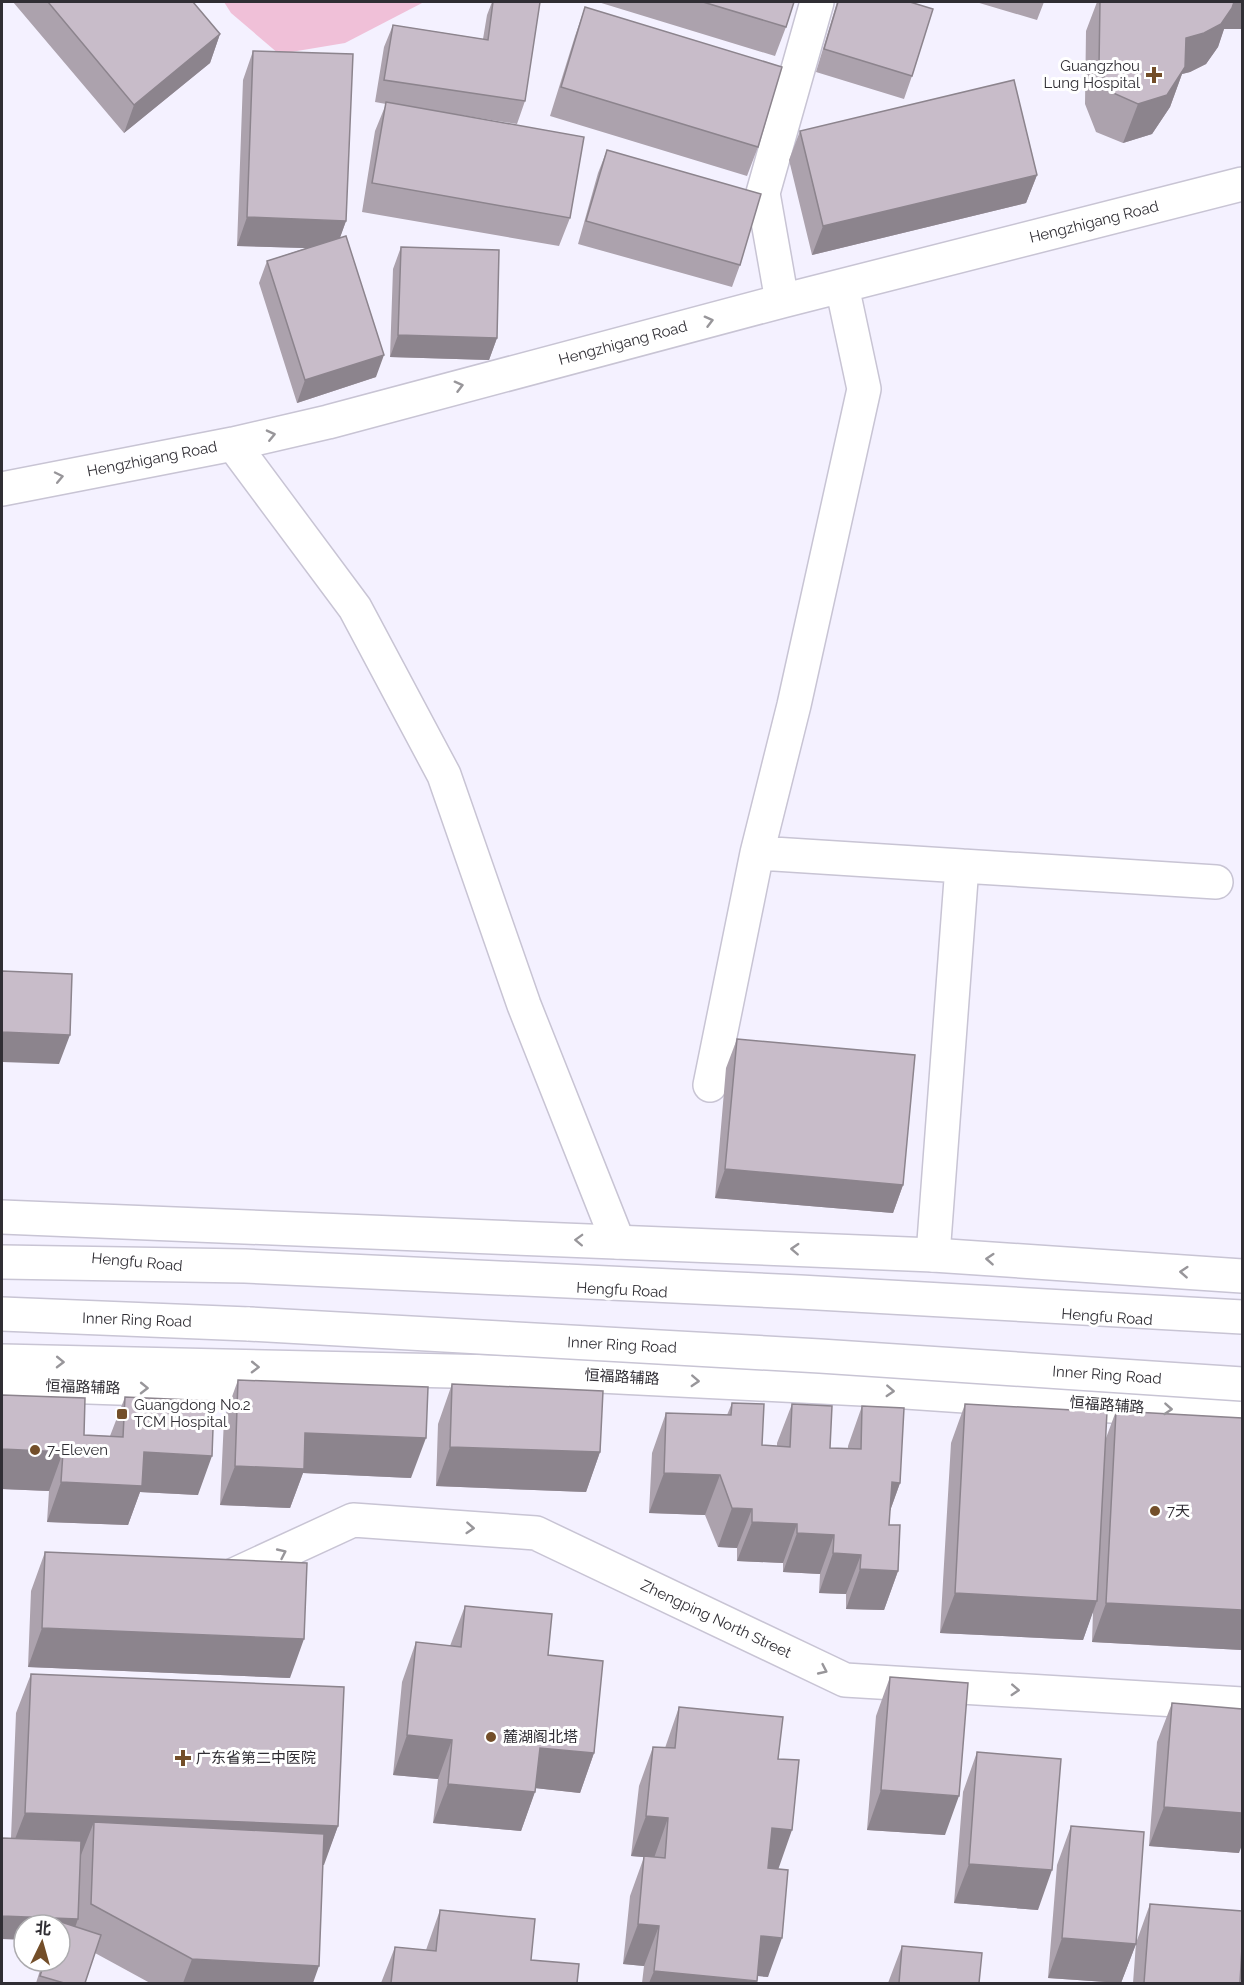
<svg xmlns="http://www.w3.org/2000/svg" width="1244" height="1985" viewBox="0 0 1244 1985" font-family="Raleway,'Noto Sans SC',sans-serif">
  <style>
    .green { fill: #f0c0d8 }
    .lines { fill: none; stroke-linecap: round; stroke-linejoin: round }
    .minor-casing { stroke: #c8c4d4; stroke-width: 36 }
    .major-casing { stroke: #c8c4d4; stroke-width: 36 }
    .highway-casing { stroke: #c8c4d4; stroke-width: 36 }
    .minor { stroke: #fff; stroke-width: 33 }
    .major { stroke: #fff; stroke-width: 33 }
    .highway { stroke: #fff; stroke-width: 33 }
    .highway-bridge-casing { stroke: #c8c4d4; stroke-width: 36; stroke-linecap: butt }
    .highway-bridge { stroke: #fff; stroke-width: 33 }
    .wall { fill: #aca2ad }
    .shaded-wall { fill: #8c848d }
    .building { fill: #c8bcc9; stroke: #8c848d; stroke-width: 1.5 }
    .oneway { stroke: #98969a }
    .poi-dot { fill: #734e29; stroke: #fff; stroke-width: 2 }
    .labels { text-anchor: middle; dominant-baseline: central; stroke-width: 6; stroke-linejoin: round; paint-order: stroke }
    .poi-label { font-size: 15px; fill: #302e34; stroke: #fff; text-anchor: start }
    .street-label { font-size: 15px; fill: #302e34; stroke: #fff }
  </style>
  <rect width="100%" height="100%" fill="#f4f1ff"/>
  <path class="green" d="M224 2H424L345 43 279 54 231 13Z"/>
  <g class="lines">
    <defs>
      <path id="minor" d="M842 286 864 389 794 705 757 853 962 866 933 1255
        M782 301 763 193 817 2
        M233 444 355 608 444 775 524 1005 618 1242
        M2 489 233 444 328 422 782 301 1242 184
        M962 866 1216 882
        M710 1085 757 853
        M223 1580 353 1520 536 1533 845 1680 1242 1704"/>
      <path id="major" d="M2 1217 933 1255 1242 1276
        M510 1378 539 1373 862 1389 1242 1415
        M2 1384 147 1389H279"/>
      <path id="highway" d="M2 1314 249 1324
        M2 1361 539 1373"/>
    </defs>
    <use href="#minor" class="minor-casing"/>
    <use href="#major" class="major-casing"/>
    <use href="#highway" class="highway-casing"/>
    <use href="#minor" class="minor"/>
    <use href="#major" class="major"/>
    <use href="#highway" class="highway"/>
    <defs>
      <path id="highway-bridge" d="M2 1262 245 1266 800 1292 1242 1317
        M249 1324 820 1356 1242 1384"/>
    </defs>
    <use href="#highway-bridge" class="highway-bridge-casing"/>
    <use href="#highway-bridge" class="highway-bridge"/>
  </g>
  <path class="wall" d="M13 2H193L220 34 210 63 124 133Z
    M492 2H540L525 101 517 124 454 114 570 218 559 246 362 212 375 131 386 104 375 102 384 47 393 25 483 39 487 15Z
    M598 2H794L786 27 775 56Z
    M837 2H910L912 76 904 99 816 72Z
    M976 2H1044L1037 20Z
    M1097 2H1242L1224 29 1218 47 1206 64 1190 72 1182 74 1170 107 1152 134 1123 143 1096 132 1085 104 1086 31Z
    M585 7 758 147 747 176 550 116 575 36Z
    M253 51 346 221 340 237 376 377 297 403 259 283 267 261 306 248 237 246 243 80Z
    M800 131 1037 175 1026 203 812 255 789 160Z
    M607 150 740 265 732 287 578 244 598 173Z
    M401 247 497 338 489 360 390 357 393 269Z
    M737 1039 903 1185 893 1213 715 1198 726 1068Z
    M238 1380 411 1478 303 1473 290 1508 220 1505 224 1419Z
    M452 1384 600 1452 586 1492 436 1486 438 1424Z
    M2 1395 84 1435 110 1436 125 1397 198 1495 140 1492 128 1525 47 1522 49 1491 2 1489Z
    M732 1403 762 1445 777 1446V1443L792 1404 830 1448 848 1449V1446L862 1406 900 1483 890 1511 889 1525 898 1571 884 1610 846 1609V1594L819 1593 820 1574 783 1572V1563L737 1561V1548L718 1547 705 1515 649 1513 652 1453 666 1413 727 1415Z
    M965 1404 1106 1438 1116 1411 1242 1418V1650L1092 1642 1093 1611 1083 1640 940 1633 951 1443Z
    M45 1552 290 1678 28 1667 31 1591Z
    M465 1606 548 1655 594 1753 580 1793 536 1788 521 1831 433 1823 438 1779 393 1775 402 1682 416 1642 450 1646Z
    M31 1674 338 1826 323 1865 313 1983H150L95 1953 85 1983H36L43 1961H60V1925L11 1838 16 1713Z
    M890 1677 945 1835 867 1830 876 1716Z
    M1172 1703 1239 1853 1149 1846 1157 1742Z
    M679 1707 778 1759V1869L768 1977 758 1976 756 1983H642L644 1966 623 1964 630 1896 644 1857 631 1856 639 1786 653 1747 665 1748Z
    M977 1752 1038 1910 954 1903 963 1792Z
    M1071 1826 1136 1944 1121 1983 1048 1978 1057 1865Z
    M1150 1904 1240 1983H1133L1136 1943Z
    M440 1910 531 1960 577 1983H381L395 1947 426 1950Z
    M902 1946 979 1983H888Z"/>
  <path class="shaded-wall" d="M1233 2H1242V29H1224L1218 47 1206 64 1190 72 1182 74 1170 107 1152 134 1123 143 1138 104 1186 38Z
    M220 34 210 63 124 133 134 105Z
    M1037 175 1026 203 812 255 823 226Z
    M247 217 346 221 336 249 237 246Z
    M398 335 497 338 489 360 390 357Z
    M384 355 376 377 297 403 305 380Z
    M2 1032 70 1035 59 1064 2 1062Z
    M725 1169 903 1185 893 1213 715 1198Z
    M305 1433 426 1438 411 1478 303 1473 290 1508 220 1505 235 1466Z
    M450 1447 600 1452 586 1492 436 1486Z
    M2 1449 63 1452 49 1491 2 1489Z
    M144 1452 212 1456 198 1495 140 1492 128 1525 47 1522 61 1482Z
    M664 1473 720 1475 705 1515 649 1513Z
    M892 1482 900 1483 886 1522Z
    M732 1508 752 1509 737 1548 718 1547Z
    M752 1522 797 1524 783 1563 737 1561Z
    M797 1533 834 1535 820 1574 783 1572Z
    M833 1553 861 1555 846 1594 819 1593Z
    M860 1569 898 1571 884 1610 846 1609Z
    M955 1593 1097 1601 1083 1640 940 1633Z
    M1106 1603 1242 1610V1650L1092 1642Z
    M42 1628 304 1639 290 1678 28 1667Z
    M407 1735 452 1740 438 1779 393 1775Z
    M540 1748 594 1753 580 1793 525 1787Z
    M448 1784 535 1792 521 1831 433 1823Z
    M881 1790 959 1796 945 1835 867 1830Z
    M1164 1807 1242 1813V1845L1239 1853 1149 1846Z
    M25 1813 338 1826 324 1865 93 1856 94 1822 81 1855 10 1852Z
    M646 1816 668 1818 654 1858 631 1856Z
    M772 1828 792 1830 778 1870 757 1868Z
    M969 1864 1052 1870 1038 1910 954 1903Z
    M2 1916 78 1919 70 1942 56 1925H24V1940L2 1939Z
    M638 1924 659 1926 644 1966 623 1964Z
    M761 1936 782 1938 768 1977 747 1975Z
    M1062 1938 1136 1944 1121 1983 1048 1978Z
    M192 1959 319 1966 313 1983H183Z
    M654 1971 757 1981 756 1983H649Z"/>
  <path class="building" d="M48 2H193L220 34 134 105Z
    M493 2H540L525 101 384 80 393 25 488 40Z
    M703 2H794L786 27Z
    M838 2H910L933 9 912 76 824 49Z
    M1100 2H1234L1232 8 1221 24 1204 33 1186 38 1185 67 1167 95 1138 104 1111 92 1099 65Z
    M585 7 782 67 758 147 561 87Z
    M253 51 353 54 346 221 247 217Z
    M1014 80 1037 175 823 226 800 131Z
    M386 102 584 137 570 218 372 183Z
    M607 150 761 194 740 265 586 221Z
    M346 236 384 355 305 380 267 261Z
    M401 247 499 250 497 338 398 335Z
    M2 971 72 974 70 1035 2 1032Z
    M737 1039 915 1055 903 1185 725 1169Z
    M238 1380 428 1387 426 1438 305 1433 304 1469 235 1466Z
    M452 1384 603 1391 600 1452 450 1447Z
    M2 1395 85 1398 84 1435 123 1437 125 1397 214 1401 212 1456 144 1452 142 1486 61 1482 63 1452 2 1449Z
    M732 1403 764 1404 762 1445 790 1447 792 1404 832 1406 830 1448 861 1449 862 1406 904 1408 900 1483 892 1482 889 1525H900L898 1571 860 1569 861 1555 833 1553 834 1535 797 1533V1524L752 1522V1509L732 1508 720 1475 664 1473 666 1413 731 1415Z
    M965 1404 1107 1412 1097 1601 955 1593Z
    M1116 1411 1242 1418V1610L1106 1603Z
    M45 1552 307 1563 304 1639 42 1628Z
    M465 1606 552 1614 548 1655 603 1661 594 1753 540 1748 535 1792 448 1784 452 1740 407 1735 416 1642 461 1647Z
    M31 1674 344 1687 338 1826 25 1813Z
    M890 1677 968 1683 959 1796 881 1790Z
    M1172 1703 1242 1709V1813L1164 1807Z
    M679 1707 783 1717 778 1759 799 1760 792 1830 772 1828 768 1868 788 1870 782 1938 761 1936 757 1981 654 1971 659 1926 638 1924 644 1856 665 1858 668 1818 646 1816 653 1747 675 1748Z
    M977 1752 1061 1759 1052 1870 969 1864Z
    M94 1822 324 1834 319 1966 192 1959 91 1904Z
    M1071 1826 1144 1832 1136 1944 1062 1938Z
    M2 1838 81 1841 78 1919 2 1916Z
    M1150 1904 1242 1911V1947L1240 1983H1144Z
    M440 1910 535 1919 531 1960 579 1964 577 1983H391L395 1947 436 1951Z
    M58 1921 101 1935 85 1983H64L40 1976 45 1961H60V1925H57Z
    M902 1946 982 1953 979 1983H899Z"/>
  <defs><path id="oneway-chevron" d="M-2-3.5L2.5 0L-2 3.5" fill="none" stroke-width="1.6" stroke-linecap="round" stroke-linejoin="round" transform="scale(1.5)"/></defs>
  <g class="oneway">
    <use href="#oneway-chevron" transform="translate(709 321) rotate(-15)"/>
    <use href="#oneway-chevron" transform="translate(459 386) rotate(-15)"/>
    <use href="#oneway-chevron" transform="translate(271 435) rotate(-13)"/>
    <use href="#oneway-chevron" transform="translate(59 477) rotate(-12)"/>
    <use href="#oneway-chevron" transform="translate(579 1240) rotate(-178)"/>
    <use href="#oneway-chevron" transform="translate(795 1249) rotate(-177)"/>
    <use href="#oneway-chevron" transform="translate(990 1259) rotate(-176)"/>
    <use href="#oneway-chevron" transform="translate(1184 1272) rotate(-176)"/>
    <use href="#oneway-chevron" transform="translate(60 1362) rotate(1)"/>
    <use href="#oneway-chevron" transform="translate(255 1367) rotate(1)"/>
    <use href="#oneway-chevron" transform="translate(695 1381) rotate(3)"/>
    <use href="#oneway-chevron" transform="translate(144 1388) rotate(1)"/>
    <use href="#oneway-chevron" transform="translate(890 1391) rotate(3)"/>
    <use href="#oneway-chevron" transform="translate(1168 1409) rotate(4)"/>
    <use href="#oneway-chevron" transform="translate(470 1528) rotate(4)"/>
    <use href="#oneway-chevron" transform="translate(282 1553) rotate(-25)"/>
    <use href="#oneway-chevron" transform="translate(823 1670) rotate(25)"/>
    <use href="#oneway-chevron" transform="translate(1015 1690) rotate(3)"/>
  </g>
  <g class="poi-dot">
    <path d="M1151 66h6v6h6v6h-6v6h-6v-6h-6v-6h6z"/>
    <rect x="116" y="1408" width="12" height="12" rx="3"/>
    <circle cx="35" cy="1450" r="6"/>
    <circle cx="1155" cy="1511" r="6"/>
    <circle cx="491" cy="1737" r="6"/>
    <path d="M180 1749h6v6h6v6h-6v6h-6v-6h-6v-6h6z"/>
  </g>
  <g class="labels">
    <g class="poi-label">
      <text x="1140" y="66" text-anchor="end">Guangzhou<tspan x="1140" dy="17">Lung Hospital</tspan></text>
      <text x="134" y="1405">Guangdong No.2<tspan x="134" dy="17">TCM Hospital</tspan></text>
      <text x="47" y="1450">7-Eleven</text>
      <text x="1167" y="1511">7天</text>
      <text x="503" y="1737">麓湖阁北塔</text>
      <text x="196" y="1758">广东省第二中医院</text>
    </g>
    <g class="street-label">
      <text transform="translate(1094 222) rotate(-14)">Hengzhigang Road</text>
      <text transform="translate(623 343) rotate(-15)">Hengzhigang Road</text>
      <text transform="translate(152 459) rotate(-11)">Hengzhigang Road</text>
      <text transform="translate(137 1262) rotate(5)">Hengfu Road</text>
      <text transform="translate(622 1290) rotate(3)">Hengfu Road</text>
      <text transform="translate(1107 1317) rotate(4)">Hengfu Road</text>
      <text transform="translate(137 1320) rotate(2)">Inner Ring Road</text>
      <text transform="translate(622 1345) rotate(3)">Inner Ring Road</text>
      <text transform="translate(1107 1375) rotate(4)">Inner Ring Road</text>
      <text transform="translate(622 1377) rotate(3)">恒福路辅路</text>
      <text transform="translate(83 1387) rotate(2)">恒福路辅路</text>
      <text transform="translate(1107 1405) rotate(4)">恒福路辅路</text>
      <text transform="translate(716 1619) rotate(25)">Zhengping North Street</text>
    </g>
  </g>
  <rect width="1244" height="1985" fill="none" stroke="#302e34" stroke-width="6"/>
  <g transform="translate(42 1943) rotate(5)"><circle r="28" fill="#ffffff" stroke="#acabae" stroke-width="1.5"/>
  <path d="M0-4.5L10 22L0 15L-10 22Z" fill="#734e29"/>
  <text y="-9" font-size="16" font-weight="bold" text-anchor="middle" fill="#302e34">北</text>
  </g>
</svg>
